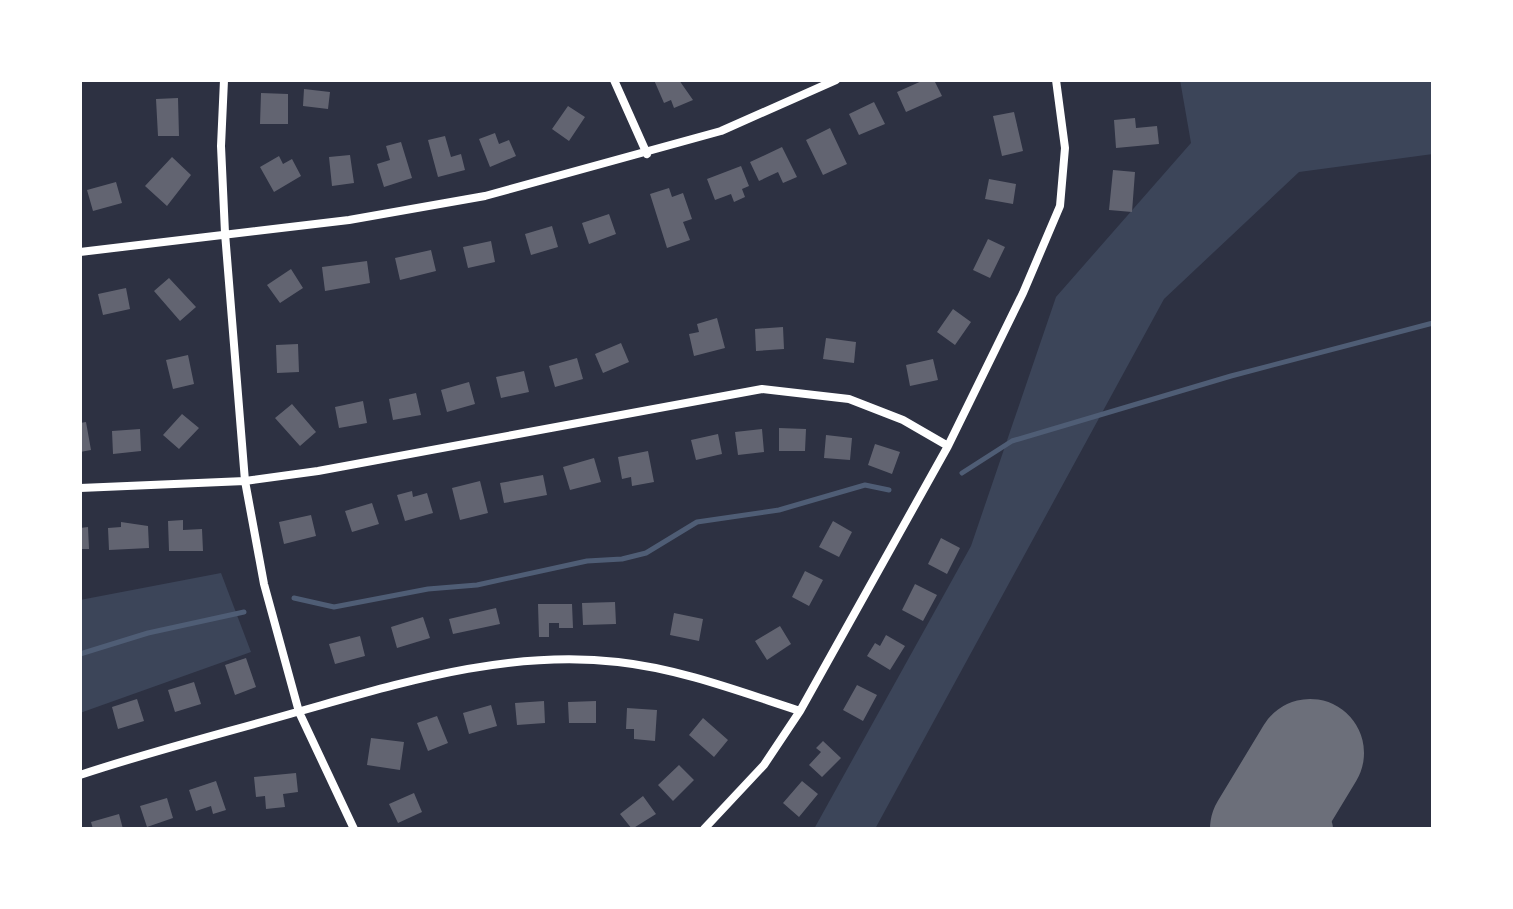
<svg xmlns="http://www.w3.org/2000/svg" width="1513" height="909" viewBox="0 0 1513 909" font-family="Inter,sans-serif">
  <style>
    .green { fill: #3c4559 }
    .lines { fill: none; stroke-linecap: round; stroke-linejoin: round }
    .stream { stroke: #4f5d75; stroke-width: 5 }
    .taxiway { stroke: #6c6f7a; stroke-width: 44 }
    .runway { stroke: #6c6f7a; stroke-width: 108 }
    .building { fill: #626471 }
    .minor { stroke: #fff; stroke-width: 8 }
  </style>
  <rect width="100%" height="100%" fill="#2d3142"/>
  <path class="green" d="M1180 80H1433V154L1299 172 1164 299 875 829H814L971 546 1056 297 1191 143Z
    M221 573 251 652 80 713V600Z"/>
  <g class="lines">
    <path class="stream" d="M962 473 1012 441 1231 376 1433 323
      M294 598 334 607 428 589 477 585 587 561 622 559 646 553 697 522 779 510 865 485 889 490
      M80 654 148 633 244 612"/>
    <path class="taxiway" d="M1276 808 1311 829"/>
    <path class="runway" d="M1264 829 1310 753"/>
  </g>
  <path class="building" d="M654 80H679L693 100 674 108 671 100 664 103Z
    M924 80H934L942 96 906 112 897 92Z
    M304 89 330 92 328 109 303 106Z
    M261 93 288 94V124H260Z
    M178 98 179 136H158L156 99Z
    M874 102 885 124 859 135 849 114Z
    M568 106 585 117 569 141 552 129Z
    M1014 112 1023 151 1002 156 993 116Z
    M1135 118 1136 128 1157 126 1159 144 1116 148 1114 120Z
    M830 128 847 164 823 175 806 140Z
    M495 133 499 144 509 140 516 156 490 167 479 139Z
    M445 136 451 157 461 154 465 170 438 177 428 140Z
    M401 142 412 178 384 187 377 164 390 160 386 146Z
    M782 147 797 177 783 183 778 172 759 181 750 162Z
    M350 155 354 183 332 186 329 157Z
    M279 156 283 164 292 159 301 176 274 192 260 167Z
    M172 157 191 175 167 206 145 186Z
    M741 166 749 186 742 189 745 197 734 202 731 194 715 200 707 179Z
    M1113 170 1135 172 1132 212 1109 210Z
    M989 179 1016 184 1013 204 985 199Z
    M116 182 122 203 93 211 87 190Z
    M669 188 672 197 683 193 692 219 683 222 690 240 667 248 650 194Z
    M609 214 616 234 589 244 582 223Z
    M552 226 558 247 531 255 525 234Z
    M988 239 1005 247 990 278 973 270Z
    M491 241 495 262 468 268 463 247Z
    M431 250 436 271 400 280 395 258Z
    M367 261 370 283 325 291 322 267Z
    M291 269 303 288 280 303 267 285Z
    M169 278 196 307 180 321 154 291Z
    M126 288 130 309 103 315 98 294Z
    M953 309 971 322 955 345 937 332Z
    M717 318 725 348 694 356 689 334 699 332 697 324Z
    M783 327 784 349 756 351 755 329Z
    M826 338 856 342 854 363 823 359Z
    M621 343 629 362 603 373 595 354Z
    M298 344 299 372 277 373 276 345Z
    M188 355 194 384 173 389 166 360Z
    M577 358 583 379 555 387 549 366Z
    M933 359 938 380 910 386 906 365Z
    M524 371 529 392 501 398 496 377Z
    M469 382 475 404 447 412 441 390Z
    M416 393 421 415 393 420 389 399Z
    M363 401 367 423 339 428 335 407Z
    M292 404 316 432 300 446 275 418Z
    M182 414 199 428 179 449 163 435Z
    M86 422 91 450 80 452V423Z
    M779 428 806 429 805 451H779Z
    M140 429 141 451 113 454 112 431Z
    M762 429 764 452 738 455 735 432Z
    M718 434 722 454 696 460 691 440Z
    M826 435 852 438 850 460 824 458Z
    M875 444 900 452 892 474 868 465Z
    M648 451 654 482 632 486 631 477 622 479 618 457Z
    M594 458 601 482 570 490 563 467Z
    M543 475 547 495 504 503 500 483Z
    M480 481 488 513 460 520 452 488Z
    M412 491 413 497 427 493 433 513 405 521 397 495Z
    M372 503 379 524 352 532 345 511Z
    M311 515 316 536 284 544 279 522Z
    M183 520V530L202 529 203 551H169L168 521Z
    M833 521 852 532 839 557 819 547Z
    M121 522 148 526 149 548 109 550 108 528 121 527Z
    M88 527 89 549H80V528Z
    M941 538 960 548 947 574 928 564Z
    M805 571 823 580 809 606 792 597Z
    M915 584 937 595 923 621 902 610Z
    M615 602 616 624 583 625 582 603Z
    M538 604H572L573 628H559V623H549V637H539Z
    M496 608 500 624 453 634 449 619Z
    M674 613 703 619 699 641 670 635Z
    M423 617 430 638 397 648 391 627Z
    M780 626 791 644 767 660 755 641Z
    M886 635 905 646 890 670 867 656 875 643 880 646Z
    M360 636 365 656 335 664 329 644Z
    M246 658 256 687 235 695 225 665Z
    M194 682 201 704 175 712 168 690Z
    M857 685 877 695 863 721 843 710Z
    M137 699 144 721 118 729 112 707Z
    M544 701 545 723 517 725 515 703Z
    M596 701V723H569L568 702Z
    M491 705 497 726 469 734 463 713Z
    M627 708 657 710 655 741 634 739V729H626Z
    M437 716 448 743 428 751 417 723Z
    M703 718 728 740 714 757 689 735Z
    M371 738 404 742 400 770 367 765Z
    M823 741 841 758 822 777 809 765 821 752 816 748Z
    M679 765 694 780 673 801 658 785Z
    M296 773 298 792 283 794 285 807 266 809 265 796 256 797 254 777Z
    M216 781 226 810 213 814 211 806 196 811 189 790Z
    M802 781 818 794 799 817 783 803Z
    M414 793 422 812 398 823 389 804Z
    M643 796 656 814 632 829 620 814Z
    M167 798 173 818 147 827 140 806Z
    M119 814 123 829H93L91 822Z"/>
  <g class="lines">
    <path class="minor" d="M224 80 221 146 225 233 245 481 264 584 299 712 354 829
      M614 80 647 154
      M80 252 349 220 485 196 721 131 836 80
      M80 488 245 481 318 471 762 389 849 399 903 420 948 446
      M80 775C149 752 220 734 290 714 398 684 505 649 618 662 681 669 741 692 800 711
      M704 829 764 765 800 711 948 446 1023 293 1060 206 1065 148 1056 80"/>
  </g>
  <rect width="1513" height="909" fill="none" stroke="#ffffff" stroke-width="164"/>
</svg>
